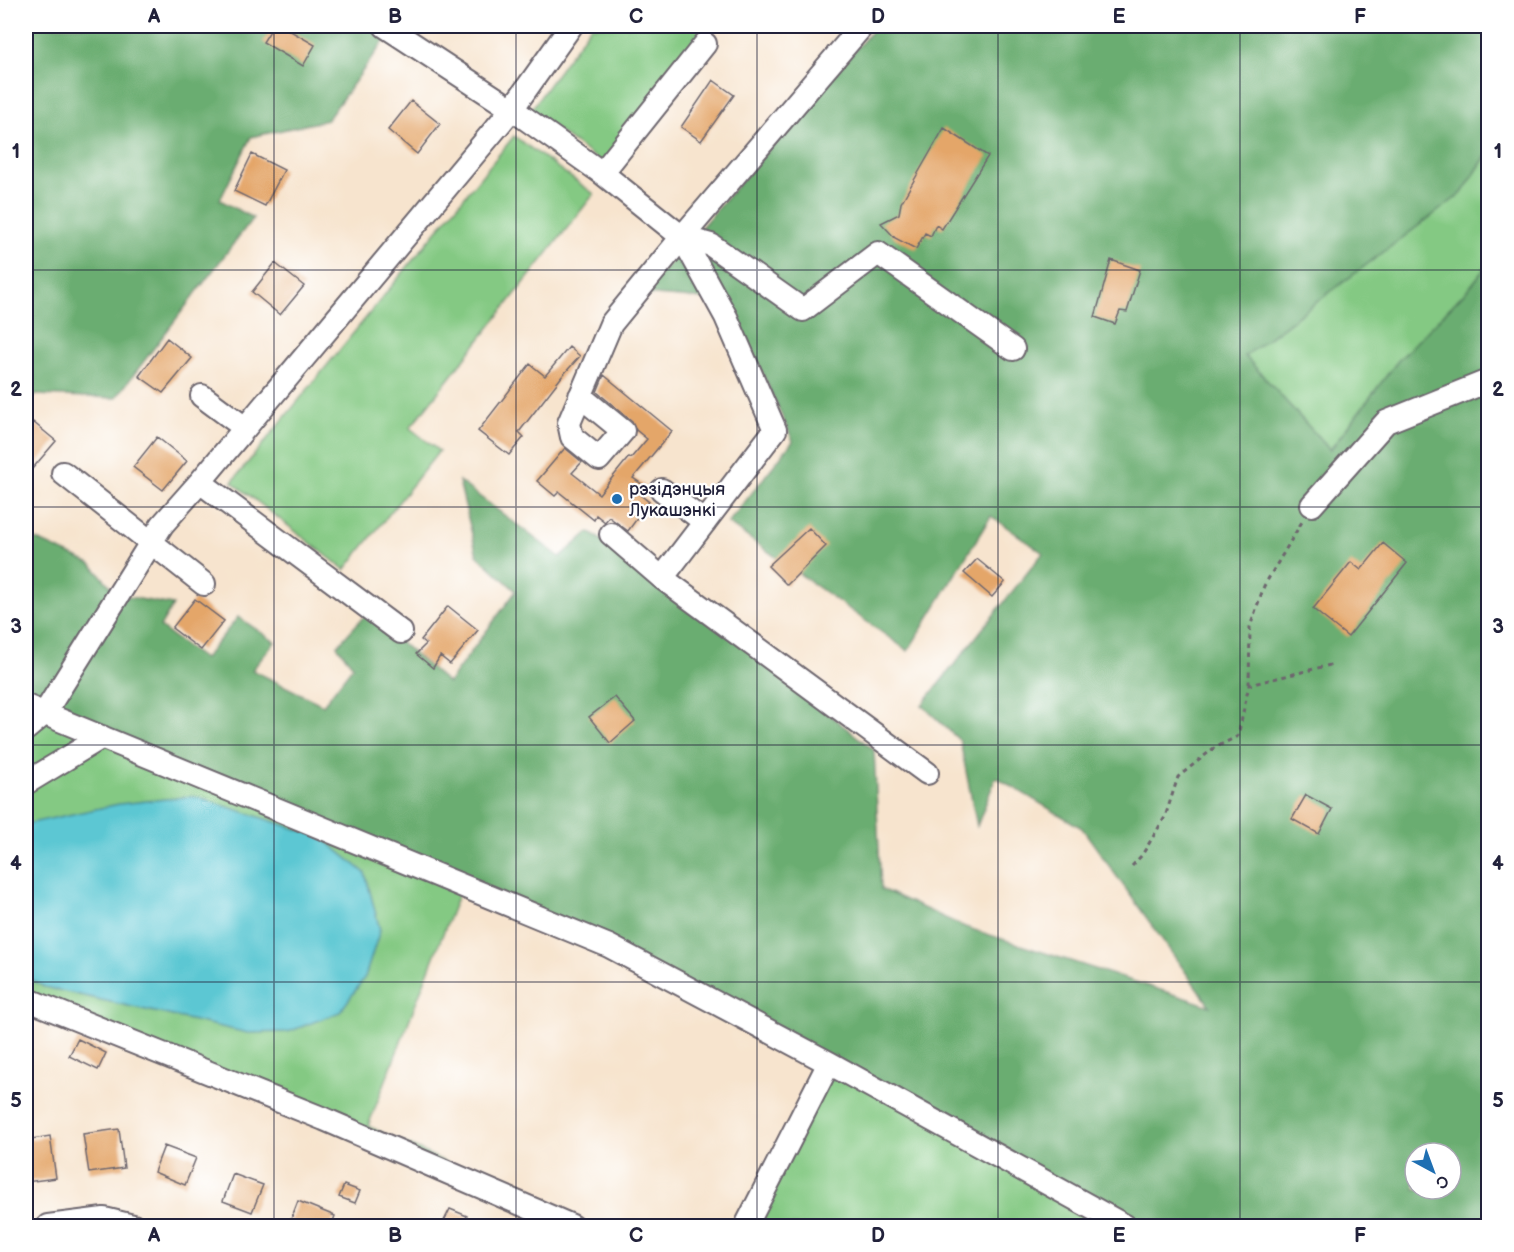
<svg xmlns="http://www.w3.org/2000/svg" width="1514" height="1252" viewBox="0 0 1514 1252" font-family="'Balsamiq Sans',sans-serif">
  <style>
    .green { fill: #84c983; stroke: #53765f; stroke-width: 1.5 }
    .forest { fill: #6bad71; stroke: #466856; stroke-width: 1.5; fill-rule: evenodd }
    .water { fill: #5bc7d3; stroke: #3e7487; stroke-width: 1.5 }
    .building { fill: #e4a669 }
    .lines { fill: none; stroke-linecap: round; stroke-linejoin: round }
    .minor-casing { stroke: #6d666e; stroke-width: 26 }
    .path { stroke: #6d666e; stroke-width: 3; stroke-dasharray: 4.5 4.5; stroke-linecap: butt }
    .minor { stroke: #fff; stroke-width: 22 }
    .grid { fill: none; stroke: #22223b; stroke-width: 1.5; stroke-opacity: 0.55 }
    .poi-dot { fill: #1f6fb2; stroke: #fff; stroke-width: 2 }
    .labels { text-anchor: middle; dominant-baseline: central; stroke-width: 4.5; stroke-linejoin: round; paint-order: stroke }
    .poi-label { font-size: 18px; fill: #22223b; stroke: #fff; text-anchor: start }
    .neatline { fill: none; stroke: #22223b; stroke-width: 2 }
    .grid-label { font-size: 20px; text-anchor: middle; font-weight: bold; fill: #22223b }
  </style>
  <rect width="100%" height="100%" fill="#fff"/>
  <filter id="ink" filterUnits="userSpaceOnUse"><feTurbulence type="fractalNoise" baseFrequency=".0167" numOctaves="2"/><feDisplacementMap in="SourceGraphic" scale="12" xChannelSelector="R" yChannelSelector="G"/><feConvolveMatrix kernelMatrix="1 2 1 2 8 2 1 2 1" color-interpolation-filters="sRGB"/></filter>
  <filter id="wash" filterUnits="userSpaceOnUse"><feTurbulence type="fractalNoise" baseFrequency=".008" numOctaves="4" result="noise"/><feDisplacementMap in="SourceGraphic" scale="24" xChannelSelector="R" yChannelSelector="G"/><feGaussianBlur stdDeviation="1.35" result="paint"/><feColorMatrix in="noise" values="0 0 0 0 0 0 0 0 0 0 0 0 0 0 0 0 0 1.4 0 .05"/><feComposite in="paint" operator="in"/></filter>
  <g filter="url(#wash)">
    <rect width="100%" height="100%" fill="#f7e4ce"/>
    <path class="green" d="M591 26H708L607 166 530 111Z
      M514 136 594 194 410 428 439 451 345 570 232 482Z
      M1488 153V264L1471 286 1397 362 1330 450 1244 356 1462 193Z
      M26 705 462 885 368 1126 582 1226 26 1003Z
      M829 1063 1125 1226H746Z"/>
    <path class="forest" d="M26 26H371L388 36 327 120 251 137 220 200 253 218 116 398 35 395 26 407Z
      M876 26H1488V153L1462 193 1245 356 1330 450 1397 362 1471 286 1488 264V1226H1125L609 946 26 706V535L91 564 118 595 173 605 160 627 204 659 238 617 275 642 252 670 323 705 353 666 337 646 367 613 448 683 516 591 477 555 459 481 560 557 589 532 636 562 874 750 881 889 965 927 1210 1006 1082 828 996 777 977 826 960 741 922 705 1043 553 991 516 908 651 728 523 793 441 730 301 643 294ZM1415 1153H1451V1189H1415Z"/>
    <path class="water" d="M194 796 321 837 365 873 380 930 365 977 340 1012 288 1032 248 1033 44 987 26 977V824L119 804Z"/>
    <g id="blocks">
      <path class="building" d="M273 26H282L315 45 303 66 263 42Z
        M713 80 734 95 701 141 681 127Z
        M411 101 440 124 417 154 388 130Z
        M944 128 988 156 942 229 936 225 931 236 925 233 916 249 895 238 881 223 899 214 901 203Z
        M252 154 284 170 265 206 234 191Z
        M1111 260 1140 270 1127 312 1120 311 1115 324 1095 317Z
        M275 263 304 286 280 315 252 292Z
        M167 338 192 358 163 393 139 376Z
        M569 347 580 356 563 375 519 432 524 437 509 455 478 431 530 364 545 376Z
        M604 375 672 431 633 478 645 486 638 493 649 502 628 531 609 517 605 522 596 515 594 520 559 492 555 496 537 481 565 448 582 462 572 473 599 494 629 457 631 458 647 439 636 430 632 421 597 392Z
        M33 422 56 441 26 476V430Z
        M157 437 187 461 163 490 133 467Z
        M809 528 826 546 787 585 768 566Z
        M1383 543 1407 563 1348 637 1313 609 1351 562 1361 570Z
        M977 559 1005 582 992 597 964 573Z
        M195 599 224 621 201 650 172 628Z
        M448 606 478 630 450 664 440 656 433 668 416 654 426 644 421 640Z
        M615 697 635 721 610 743 589 717Z
        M1306 795 1332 809 1319 834 1292 819Z
        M78 1039 106 1053 98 1070 69 1056Z
        M119 1129 124 1168 89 1173 83 1134Z
        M50 1136 56 1178 26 1182V1140Z
        M164 1146 196 1158 185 1185 154 1172Z
        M233 1174 263 1185 252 1212 223 1201Z
        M344 1185 360 1191 355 1203 339 1197Z
        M298 1201 335 1216 331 1227H288Z
        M450 1209 467 1216 463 1227H457L444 1221Z"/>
    </g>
  </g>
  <g filter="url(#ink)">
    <use href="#blocks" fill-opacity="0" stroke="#6d666e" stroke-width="1.5"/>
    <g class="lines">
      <defs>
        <path id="minor" d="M385 26 512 109 602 173 682 237 711 245 803 310 878 253 1013 349
          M602 173 705 44
          M682 237 726 317 775 430 662 578 927 773
          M202 396 245 428
          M580 396 623 431 599 459 572 437 569 423 611 324 682 237 862 26
          M63 473 204 584
          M200 482 512 109 571 26
          M662 490 705 522
          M1312 505 1386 422 1488 381
          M611 534 662 578
          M26 706 609 946 829 1063 1125 1226
          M26 729 44 714 162 525 200 482 401 632
          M26 783 102 737
          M26 999 324 1119 572 1226
          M48 1226 104 1219 133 1226
          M746 1226 829 1063"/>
      </defs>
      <use href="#minor" class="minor-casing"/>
      <path class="path" d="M1249 685 1250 627 1264 586 1303 520
        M1132 866 1142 855 1165 817 1178 777 1214 748 1238 736 1249 685 1334 664"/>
      <use href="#minor" class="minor"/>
    </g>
  </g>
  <path class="grid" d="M274 26V1226M516 26V1226M757 26V1226M998 26V1226M1240 26V1226M26 270H1488M26 507H1488M26 745H1488M26 982H1488"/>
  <circle class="poi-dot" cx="617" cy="499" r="6"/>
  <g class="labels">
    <g class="poi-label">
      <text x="629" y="489">рэзідэнцыя<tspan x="629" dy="21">Лукашэнкі</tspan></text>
    </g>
  </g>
  <rect width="1514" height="1252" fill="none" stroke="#fff" stroke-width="66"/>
  <g transform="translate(1433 1171) rotate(139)"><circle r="28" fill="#ffffff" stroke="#a7a7b1" stroke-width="1.5"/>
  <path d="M0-4.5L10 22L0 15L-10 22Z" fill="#1f6fb2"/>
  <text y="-9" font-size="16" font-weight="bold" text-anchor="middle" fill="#22223b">С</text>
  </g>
  <rect x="33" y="33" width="1448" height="1186" class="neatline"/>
  <g class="grid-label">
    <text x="154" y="23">A</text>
    <text x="395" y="23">B</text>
    <text x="636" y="23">C</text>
    <text x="878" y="23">D</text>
    <text x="1119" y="23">E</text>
    <text x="1360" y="23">F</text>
    <text x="16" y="158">1</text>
    <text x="1498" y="158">1</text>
    <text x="16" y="396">2</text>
    <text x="1498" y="396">2</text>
    <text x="16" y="633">3</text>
    <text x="1498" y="633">3</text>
    <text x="16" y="870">4</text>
    <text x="1498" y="870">4</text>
    <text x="16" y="1107">5</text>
    <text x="1498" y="1107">5</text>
    <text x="154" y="1242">A</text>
    <text x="395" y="1242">B</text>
    <text x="636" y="1242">C</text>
    <text x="878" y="1242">D</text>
    <text x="1119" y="1242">E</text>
    <text x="1360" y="1242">F</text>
  </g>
</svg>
